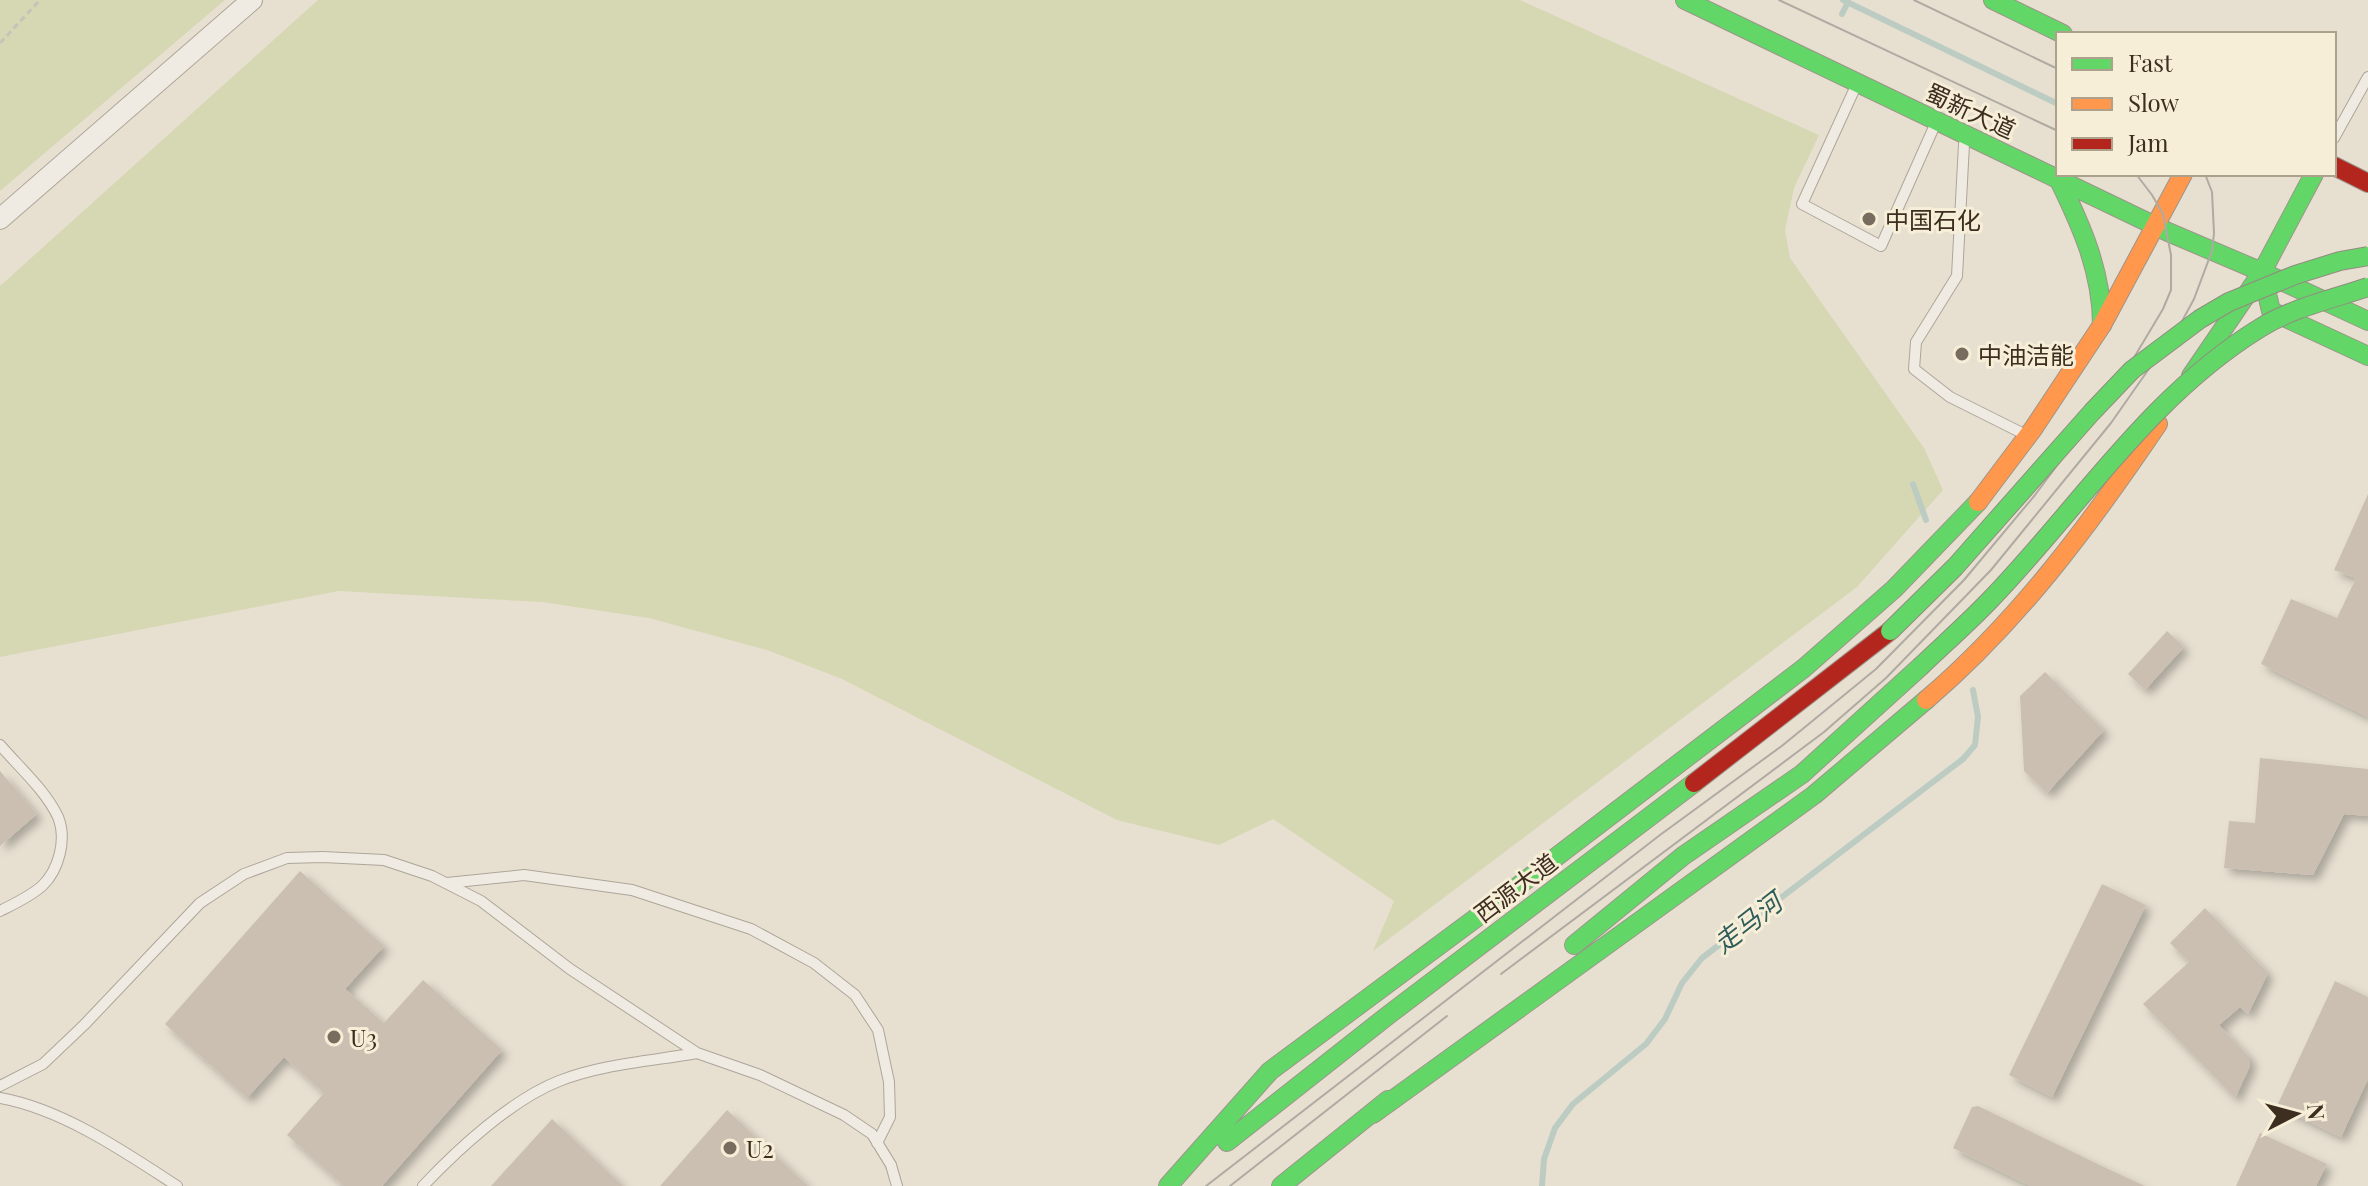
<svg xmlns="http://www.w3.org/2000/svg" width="2368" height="1186" viewBox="0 0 2368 1186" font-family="'Playfair Display','Noto Sans SC',serif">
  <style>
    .green { fill: #d6d7b3 }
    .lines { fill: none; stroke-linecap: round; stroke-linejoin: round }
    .stream { stroke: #bcccc2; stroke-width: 6 }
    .building { fill: #cbbfb2; filter: url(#shadow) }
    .lane-casing { stroke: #ada599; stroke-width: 12 }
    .street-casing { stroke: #ada599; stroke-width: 22 }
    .fast-casing { stroke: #9c958a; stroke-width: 20 }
    .slow-casing { stroke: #9c958a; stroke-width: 20 }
    .jam-casing { stroke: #9c958a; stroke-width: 20 }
    .path { stroke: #c8c2b9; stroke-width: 3; stroke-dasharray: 6 4; stroke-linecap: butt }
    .lane { stroke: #efebe3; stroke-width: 10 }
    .street { stroke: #efebe3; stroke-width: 20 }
    .fast { stroke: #63d668; stroke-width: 18 }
    .slow { stroke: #ff974d; stroke-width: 18 }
    .jam { stroke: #b3261e; stroke-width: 18 }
    .tram { stroke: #afaaa2; stroke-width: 2 }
    .fast-bridge-casing { stroke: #928b80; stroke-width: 20; stroke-linecap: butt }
    .fast-bridge { stroke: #63d668; stroke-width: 18 }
    .poi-dot { fill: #786c5e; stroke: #f7eed8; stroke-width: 3 }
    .labels { text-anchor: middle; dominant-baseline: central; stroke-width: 6; stroke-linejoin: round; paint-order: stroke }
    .street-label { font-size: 24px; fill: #3d2e20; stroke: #f7eed8 }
    .poi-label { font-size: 24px; fill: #3d2e20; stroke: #f7eed8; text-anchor: start }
    .water-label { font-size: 26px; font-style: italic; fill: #2f5d5a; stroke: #f7eed8 }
  </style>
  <defs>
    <filter id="shadow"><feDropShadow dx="5.5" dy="5.5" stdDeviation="4" flood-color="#0004"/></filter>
  </defs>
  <rect width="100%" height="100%" fill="#e7e0d1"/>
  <path class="green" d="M0 0H225L0 191Z
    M318 0H1520L1819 135 1794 188 1785 230 1790 258 1924 448 1943 490 1857 587 1373 951 1394 901 1273 819 1219 845 1117 820 842 679 767 650 649 618 542 602 338 591 0 657V286Z"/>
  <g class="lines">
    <path class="stream" d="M1843 0 2058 104
      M1842 14 1848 2
      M1913 484 1926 520
      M1542 1186 1544 1159 1555 1128 1573 1104 1646 1044 1665 1019 1682 983 1702 958 1963 759 1975 745 1978 717 1973 690"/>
  </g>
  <path class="building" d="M2368 494V717L2261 664 2291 599 2337 618 2356 578 2334 570Z
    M2167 631 2184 647 2145 690 2128 674Z
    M2045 672 2104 730 2047 793 2024 771 2020 696Z
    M2260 758 2368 769V816L2344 814 2313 875 2224 868 2229 821 2255 823Z
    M0 771 37 814 0 846Z
    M300 871 384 946 345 989 384 1023 423 980 502 1050 382 1186H344L287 1135 324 1093 284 1057 247 1098 165 1024Z
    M2102 884 2146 905 2052 1097 2009 1075Z
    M2205 908 2268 973 2248 1014 2240 1007 2219 1025 2250 1058V1066L2235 1098 2143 1004 2189 962 2170 943Z
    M2335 981 2368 997V1079L2341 1137 2277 1106Z
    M1978 1106 2106 1168 2145 1186H2031L1953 1148 1972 1107Z
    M727 1110 808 1186H660Z
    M552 1119 623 1186H491Z
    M2260 1133 2327 1164 2316 1186H2236Z"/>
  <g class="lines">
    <defs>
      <path id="lane" d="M1855 88 1802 204 1881 246 1934 127
        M2334 138 2368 77
        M1964 144 1957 276 1916 342 1914 369 1950 397 2022 433
        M0 745C19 767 46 791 58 817 67 839 59 870 42 886 31 896 14 904 0 911
        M447 883 524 875 632 890 751 929 814 963 855 995 878 1030 889 1082 890 1117 877 1143
        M0 1086 43 1064 84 1025 200 903 244 874 287 858 323 857 384 860 432 876 481 901 570 969 697 1053 760 1075 844 1115 872 1134 891 1165 897 1186
        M0 1098C62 1109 125 1152 177 1186
        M423 1186C458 1149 511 1100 559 1081 602 1064 652 1061 697 1053"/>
      <path id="street" d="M0 219 252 0"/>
      <path id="fast" d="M1685 0 2168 232 2262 272 2368 321
        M1993 0 2063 34
        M2058 178C2081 225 2102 271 2102 325
        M2262 272 2271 311 2368 356
        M2191 376 2262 272 2314 174
        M1574 945 1683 856 1802 774 1920 667
        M1373 1114 1814 795 1926 700
        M1227 1142 1391 1013 1694 783
        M1168 1186 1270 1071 1484 912 1804 668 1894 589 1978 502
        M1281 1186 1388 1100"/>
      <path id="slow" d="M1978 502 2033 429 2102 325 2183 174
        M1926 700C2018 622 2091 523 2158 424"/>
      <path id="jam" d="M2334 166 2368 183
        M1694 783 1890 631"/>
    </defs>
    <use href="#lane" class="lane-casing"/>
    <use href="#street" class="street-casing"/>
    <use href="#fast" class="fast-casing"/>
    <use href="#slow" class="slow-casing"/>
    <use href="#jam" class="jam-casing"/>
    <path class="path" d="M0 43 40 0"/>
    <use href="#lane" class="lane"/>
    <use href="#street" class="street"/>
    <use href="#fast" class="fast"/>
    <use href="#slow" class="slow"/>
    <use href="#jam" class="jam"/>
    <path class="tram" d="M1779 0 2058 131
      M1914 0 2058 69
      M1501 974 1824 732 1886 678 1991 570 2111 423 2181 323 2194 299 2212 251 2214 233 2212 192 2205 174
      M1206 1186 1660 835 1783 745 1876 669 1964 580 2035 495 2120 381 2163 309 2171 290V255L2163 214 2152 195 2136 174
      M1230 1186 1447 1016"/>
    <defs>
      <path id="fast-bridge" d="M1890 631 1955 567 2092 412 2132 370 2200 319 2229 302 2295 275 2340 261 2368 256
        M1920 667C1943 645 1968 623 1990 600 2080 507 2148 397 2260 328 2292 308 2332 299 2368 287"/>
    </defs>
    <use href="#fast-bridge" class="fast-bridge-casing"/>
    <use href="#fast-bridge" class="fast-bridge"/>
  </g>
  <g class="poi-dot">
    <circle cx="1869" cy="219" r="8"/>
    <circle cx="1962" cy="354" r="8"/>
    <circle cx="334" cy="1037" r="8"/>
    <circle cx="730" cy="1148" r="8"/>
  </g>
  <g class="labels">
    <g class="street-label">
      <text transform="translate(1971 110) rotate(25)">蜀新大道</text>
      <text transform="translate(1515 887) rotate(-37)">西源大道</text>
    </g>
    <g class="poi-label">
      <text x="1885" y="219">中国石化</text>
      <text x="1978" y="354">中油洁能</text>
      <text x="350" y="1037">U3</text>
      <text x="746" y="1148">U2</text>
    </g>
    <g class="water-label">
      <text transform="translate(1747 922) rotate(-38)">走马河</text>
    </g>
  </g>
  <rect x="2056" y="32" width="280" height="144" fill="#f7eed8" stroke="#ada18e" stroke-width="2"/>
  <rect x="2072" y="58" width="40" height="12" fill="#63d668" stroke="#ada18e" stroke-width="2"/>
  <text x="2128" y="72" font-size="24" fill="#3d2e20">Fast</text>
  <rect x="2072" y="98" width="40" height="12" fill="#ff974d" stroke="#ada18e" stroke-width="2"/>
  <text x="2128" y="112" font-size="24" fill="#3d2e20">Slow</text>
  <rect x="2072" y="138" width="40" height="12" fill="#b3261e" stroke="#ada18e" stroke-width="2"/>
  <text x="2128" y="152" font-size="24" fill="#3d2e20">Jam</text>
  <g transform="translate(2296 1114) rotate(84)" stroke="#f7eed8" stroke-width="6" paint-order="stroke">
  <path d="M0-6L14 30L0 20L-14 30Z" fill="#3d2e20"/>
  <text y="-12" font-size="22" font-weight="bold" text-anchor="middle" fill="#3d2e20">N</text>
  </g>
</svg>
